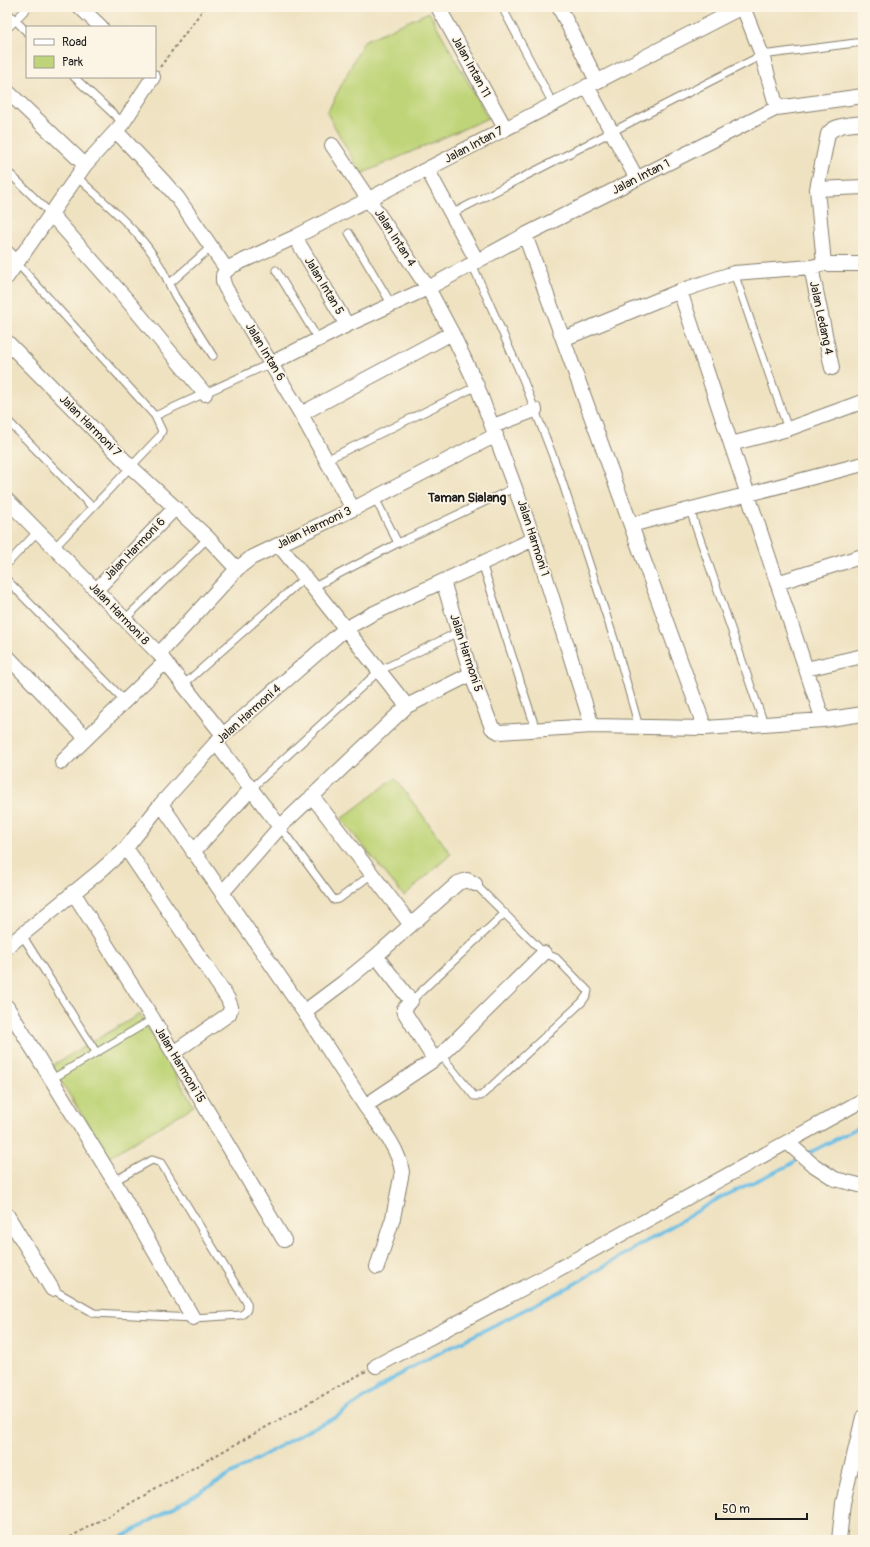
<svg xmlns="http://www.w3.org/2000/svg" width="870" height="1547" viewBox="0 0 870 1547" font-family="Pangolin,sans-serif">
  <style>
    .green { fill: #bfd478; stroke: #6e784a }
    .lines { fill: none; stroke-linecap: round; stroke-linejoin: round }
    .stream { stroke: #6abfe6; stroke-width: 3.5 }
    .lane-casing { stroke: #867f6e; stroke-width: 9 }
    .street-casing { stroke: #867f6e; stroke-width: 16 }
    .path { stroke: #867f6e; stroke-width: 2; stroke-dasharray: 3 3; stroke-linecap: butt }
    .lane { stroke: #fff; stroke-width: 7 }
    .street { stroke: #fff; stroke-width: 14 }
    .labels { text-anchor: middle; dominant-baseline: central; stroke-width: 3.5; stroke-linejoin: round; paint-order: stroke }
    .street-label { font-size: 12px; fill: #1c1c1c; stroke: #fcf5e5 }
    .neighbourhood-label { font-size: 13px; font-weight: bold; fill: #1c1c1c; stroke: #fcf5e5 }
  </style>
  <rect width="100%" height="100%" fill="#fcf5e5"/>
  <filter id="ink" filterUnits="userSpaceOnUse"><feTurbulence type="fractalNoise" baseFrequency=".025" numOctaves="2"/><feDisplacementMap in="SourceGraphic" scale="8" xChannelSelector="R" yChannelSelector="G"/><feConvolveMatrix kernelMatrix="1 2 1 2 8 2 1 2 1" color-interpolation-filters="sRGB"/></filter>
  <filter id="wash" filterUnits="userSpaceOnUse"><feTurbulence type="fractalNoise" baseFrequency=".012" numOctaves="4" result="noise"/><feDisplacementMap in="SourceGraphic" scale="16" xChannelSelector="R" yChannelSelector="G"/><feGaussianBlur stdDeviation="0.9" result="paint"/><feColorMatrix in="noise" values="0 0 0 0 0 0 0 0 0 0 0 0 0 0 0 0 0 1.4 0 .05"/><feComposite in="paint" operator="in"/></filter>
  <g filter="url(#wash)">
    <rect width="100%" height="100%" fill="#efe2c1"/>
    <path class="green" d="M429 12 488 118 361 174 327 113 364 41Z
      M395 778 451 854 404 896 341 819Z
      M140 1014 194 1106 109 1157 51 1066Z"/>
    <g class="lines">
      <path class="stream" d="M807 1154 863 1125
        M117 1540 306 1431 333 1419 406 1370 571 1286 721 1197 788 1166 800 1158"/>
    </g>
  </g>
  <g filter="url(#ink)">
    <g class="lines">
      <defs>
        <path id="lane" d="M502 7 553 104
          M7 12 27 32
          M7 29 28 7
          M74 77 123 123
          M7 171 51 214
          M77 177C111 209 151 239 169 284
          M451 214 762 55 863 42
          M349 233 392 305
          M211 247 169 284 175 296 213 356
          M17 263 155 416
          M472 264 523 379 559 472 616 645 639 727
          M276 270 318 339
          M734 273 788 429
          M7 420 92 507
          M326 460 477 386
          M375 498 398 543
          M690 510 764 724
          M55 547 159 437 162 431 155 416 271 363
          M482 563 536 730
          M7 564 38 531
          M7 580 125 701
          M312 588 398 543 516 487
          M124 620 208 538
          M183 685 304 578
          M252 788 379 671 458 632
          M280 827 334 900 339 899 372 874
          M22 935 96 1052
          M411 1001 505 913
          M441 1055 474 1096H481L582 1002 587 995 588 991 556 958 544 953 475 884
          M52 1079 153 1019
          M52 1289 94 1313 193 1318 241 1315C247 1312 248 1309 247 1303L161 1163 152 1160 114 1181"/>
        <path id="street" d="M80 7 101 27
          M438 7 505 128
          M559 7 597 81
          M743 7 762 55 777 108
          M587 86 637 179
          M7 91 85 165
          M116 131 164 182 177 197 227 270
          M332 145 428 288 452 333 477 386 534 539 592 726
          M427 169 477 261
          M817 189 828 134C835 124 851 125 863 123
          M51 214 128 301 205 394
          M525 235 705 728
          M7 253 17 263
          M824 264 817 189 863 187
          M811 267 832 368
          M7 277 85 165 123 123 153 77
          M680 291 823 720
          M347 325 428 288 525 235 777 108 863 96
          M563 339 680 291 734 273 811 267 824 264H863
          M7 342 131 467 208 538 237 569
          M272 363 347 325 295 237
          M301 414 452 333
          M493 426 535 410
          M731 444 788 429 859 403
          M7 500 159 654 223 735
          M353 509 301 414 225 287 223 281V275L227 270 232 266 295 237 742 7
          M631 525 863 464
          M279 545 407 706
          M443 581 471 674 491 725 492 728 499 732 592 726 705 728 823 720 863 714
          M777 583 863 556
          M96 590 175 508
          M159 654 237 569 251 558 353 509 496 435
          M7 656 86 738
          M806 669 863 656
          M216 743 280 827
          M62 762 165 662
          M312 796 411 925
          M161 804 304 1012 365 1106 441 1055 544 953
          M126 848 228 999 231 1007 229 1014 173 1053
          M193 852 252 788
          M73 892 153 1019 284 1240
          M222 893 280 827 407 706 471 674
          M7 947 99 872 126 848 161 804 223 735 345 629 372 614 534 539
          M376 956 411 1001 404 1009 405 1013 434 1059
          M7 1007 114 1181 193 1318
          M304 1012 344 982 376 956 458 883 467 880 475 884
          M365 1106C379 1125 399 1148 402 1172L393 1218 377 1267
          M788 1143 812 1164 835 1179 863 1186
          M7 1215 52 1289
          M376 1366 546 1276 863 1100
          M839 1540 843 1503 863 1417"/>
      </defs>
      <use href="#lane" class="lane-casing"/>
      <use href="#street" class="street-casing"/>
      <path class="path" d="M160 67 205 7
        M65 1540 366 1371"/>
      <use href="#lane" class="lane"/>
      <use href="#street" class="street"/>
    </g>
  </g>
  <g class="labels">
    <g class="street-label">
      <text transform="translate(471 67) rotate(61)">Jalan Intan 11</text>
      <text transform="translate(474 145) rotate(-28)">Jalan Intan 7</text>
      <text transform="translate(641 177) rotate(-27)">Jalan Intan 1</text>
      <text transform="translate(395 238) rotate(57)">Jalan Intan 4</text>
      <text transform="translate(324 286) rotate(59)">Jalan Intan 5</text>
      <text transform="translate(821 318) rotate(78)">Jalan Ledang 4</text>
      <text transform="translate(265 352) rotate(59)">Jalan Intan 6</text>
      <text transform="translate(90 426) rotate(45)">Jalan Harmoni 7</text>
      <text transform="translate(314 528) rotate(-26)">Jalan Harmoni 3</text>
      <text transform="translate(533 538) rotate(72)">Jalan Harmoni 1</text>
      <text transform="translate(135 549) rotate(-46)">Jalan Harmoni 6</text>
      <text transform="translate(119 614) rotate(46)">Jalan Harmoni 8</text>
      <text transform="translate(466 653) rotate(72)">Jalan Harmoni 5</text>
      <text transform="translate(249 714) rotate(-42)">Jalan Harmoni 4</text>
      <text transform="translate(180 1065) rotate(59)">Jalan Harmoni 15</text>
    </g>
    <g class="neighbourhood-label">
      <text x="467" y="498">Taman Sialang</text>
    </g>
  </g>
  <rect width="870" height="1547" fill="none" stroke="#fcf5e5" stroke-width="24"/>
  <rect x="26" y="26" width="130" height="52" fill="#fcf5e5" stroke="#a29e95"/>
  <rect x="34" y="39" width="20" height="6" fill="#ffffff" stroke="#a29e95"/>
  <text x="62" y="46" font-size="12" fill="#1c1c1c">Road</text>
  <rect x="34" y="56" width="20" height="12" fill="#bfd478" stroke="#a29e95"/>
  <text x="62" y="66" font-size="12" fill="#1c1c1c">Park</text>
  <path d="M716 1513v6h91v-6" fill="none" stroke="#1c1c1c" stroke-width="2"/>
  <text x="722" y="1513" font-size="12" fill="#1c1c1c" stroke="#fcf5e5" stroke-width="3" paint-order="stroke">50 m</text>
</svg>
